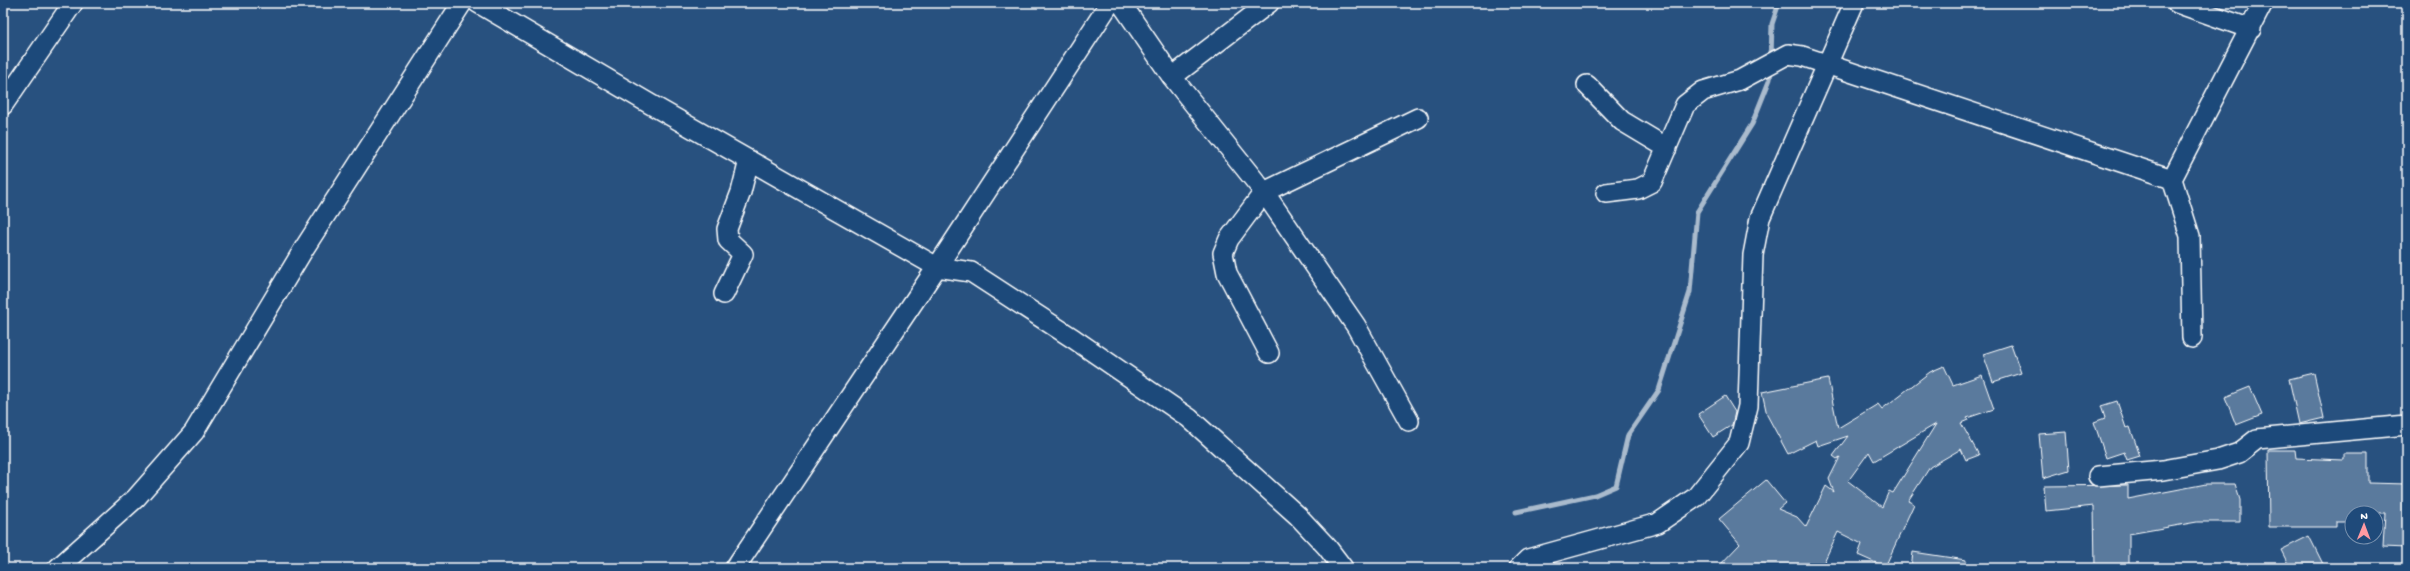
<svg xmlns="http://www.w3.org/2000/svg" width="2410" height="571" viewBox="0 0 2410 571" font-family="'Gochi Hand',sans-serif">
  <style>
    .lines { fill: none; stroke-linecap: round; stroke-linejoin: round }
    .stream { stroke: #aabbcd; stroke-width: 5 }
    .building { fill: #5a7a9d; stroke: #fff; fill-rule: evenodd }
    .minor-casing { stroke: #fff; stroke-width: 22 }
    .minor { stroke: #1f4a7a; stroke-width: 19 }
  </style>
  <rect width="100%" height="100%" fill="#28517f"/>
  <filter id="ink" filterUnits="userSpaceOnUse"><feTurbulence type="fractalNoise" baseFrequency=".025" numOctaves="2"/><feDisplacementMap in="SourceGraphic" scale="8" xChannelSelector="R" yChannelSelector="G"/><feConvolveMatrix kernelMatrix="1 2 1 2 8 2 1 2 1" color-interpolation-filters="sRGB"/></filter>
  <g filter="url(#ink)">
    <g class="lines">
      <path class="stream" d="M1771 58 1772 24 1779 3
        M1516 512 1595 495 1616 486 1628 435 1659 390 1690 292 1697 212 1752 124 1770 79 1771 68"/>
    </g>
    <path class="building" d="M2011 345 2021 373 1993 382 1983 354Z
      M1944 366 1953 385 1982 375 1994 409 1967 418 1968 420 1961 423 1979 455 1966 460 1961 449 1930 467 1908 501 1914 504 1885 567 1858 555 1862 544 1838 532 1821 568H1717L1740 544 1719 519 1766 480 1785 503 1778 509 1797 517 1806 527 1826 486 1834 492 1829 479 1840 457 1837 459 1833 456 1848 436 1818 446 1816 440 1788 454 1767 415 1762 392 1828 379 1838 428 1878 404 1882 409 1930 372ZM1936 424 1893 493 1889 491 1882 507 1848 481 1869 452 1874 461Z
      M2314 373 2324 418 2299 424 2289 379Z
      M2250 387 2262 415 2236 425 2225 397Z
      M1725 396 1735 412 1732 425 1713 437 1698 414Z
      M2117 401 2126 428 2130 427 2140 456 2127 460 2124 452 2106 458 2094 422 2105 418 2101 406Z
      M2066 432 2069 470 2043 478 2039 434Z
      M2268 450H2295L2296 458 2344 460V454H2368V483L2407 484V548L2383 547 2385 513H2352V522H2336V527H2269Z
      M2206 484H2235L2240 500V522H2197L2129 534V568H2095L2094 506 2046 511 2044 486 2128 485V499Z
      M2309 536 2325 568H2290L2281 550Z
      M1913 552 1966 560 1965 568H1911Z"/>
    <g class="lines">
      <defs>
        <path id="minor" d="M478 3 650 104 937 267 971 272 1074 339 1189 418 1298 516 1327 547 1343 568
          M1121 3 1172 77 1264 192 1356 326 1409 421
          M2177 3 2251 29
          M1172 77 1269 3
          M1587 85 1622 121 1667 148
          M3 105 73 3
          M2172 179 2263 3
          M1606 193 1638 189 1652 182 1685 105 1703 91 1740 80 1788 54 1802 56 2172 179 2190 236 2192 338
          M724 294 743 254 728 240 727 229 741 192 749 160
          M1269 353 1227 273 1223 253 1229 239 1264 192 1418 118
          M2098 476 2163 470 2218 460 2239 453 2257 439 2407 425
          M58 568 136 498 194 432 305 247 462 3
          M735 568 937 267 1110 3
          M1519 568 1528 559 1658 523 1696 497 1739 443 1748 406 1753 255 1760 218 1854 3"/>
      </defs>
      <use href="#minor" class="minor-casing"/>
      <use href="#minor" class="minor"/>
    </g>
  </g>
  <rect width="2410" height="571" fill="none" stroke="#1f4a7a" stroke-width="16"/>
  <rect x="8" y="8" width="2394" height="555" fill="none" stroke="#fff" stroke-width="1.5" filter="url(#ink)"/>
  <g transform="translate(2364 525) rotate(1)"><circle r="19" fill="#1f4a7a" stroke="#7992af"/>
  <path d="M0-3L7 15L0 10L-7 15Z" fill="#ff9aa2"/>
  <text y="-6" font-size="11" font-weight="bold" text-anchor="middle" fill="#ffffff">N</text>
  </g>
</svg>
